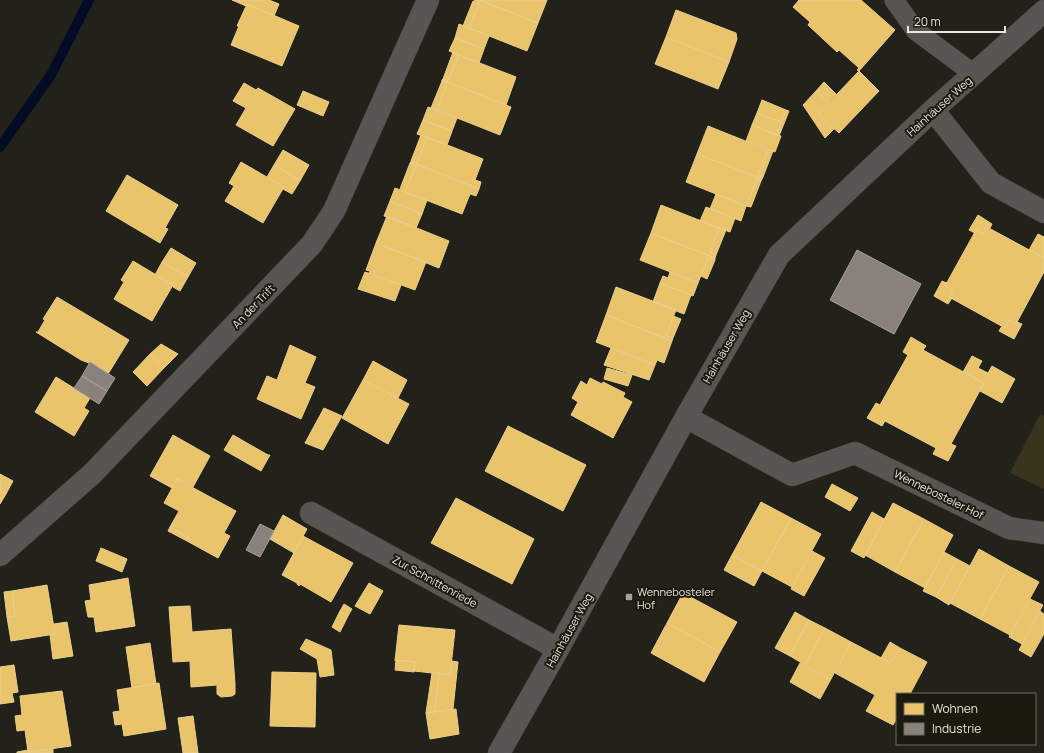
<svg xmlns="http://www.w3.org/2000/svg" width="1044" height="753" viewBox="0 0 1044 753" font-family="Manrope,sans-serif">
  <style>
    .green { fill: #38341d }
    .homes { fill: #e9c46a; stroke: #e9ce8d }
    .industry { fill: #8a817c; stroke: #a6a09a }
    .lines { fill: none; stroke-linecap: round; stroke-linejoin: round }
    .stream { stroke: #030c24; stroke-width: 10 }
    .lane-casing { stroke: #3f3e39; stroke-width: 20 }
    .street-casing { stroke: #3f3e39; stroke-width: 23 }
    .lane { stroke: #575652; stroke-width: 19 }
    .street { stroke: #575652; stroke-width: 22 }
    .poi-dot { fill: #a3a29a; stroke: #1c1a0e; stroke-width: 1.5 }
    .labels { text-anchor: middle; dominant-baseline: central; stroke-width: 4; stroke-linejoin: round; paint-order: stroke }
    .street-label { font-size: 11px; fill: #e8e7df; stroke: #1c1a0e }
    .poi-label { font-size: 11px; fill: #e8e7df; stroke: #1c1a0e; text-anchor: start }
  </style>
  <rect width="100%" height="100%" fill="#22211a"/>
  <path class="green" d="M1040 414 1044 416V489L1010 473Z"/>
  <path class="homes" d="M232 0H269L279 4 274 16 247 4 246 6Z
    M474 0H479L538 23 527 51 469 28 479 3Z
    M479 0H547L538 23Z
    M799 0H861L895 30 859 71 857 70 859 68 839 50 837 52 808 25 810 22 793 7Z
    M473 1 479 3 469 28 463 26Z
    M247 4 299 26 282 66 231 45 239 26H237Z
    M676 10 736 33 737 39 729 62 666 37Z
    M459 24 489 36 484 49 455 38Z
    M666 37 729 62 718 89 655 64Z
    M455 38 484 49 479 63 449 51Z
    M453 52 459 55 448 81 443 79Z
    M459 55 516 77 506 105 442 80 443 79 448 81Z
    M859 71 879 91 839 133 818 114Z
    M442 80 511 107 500 135 437 110 447 83 442 81Z
    M442 81 447 83 437 110 431 108Z
    M824 82 836 94 828 103 816 91Z
    M244 83 256 90 258 88 295 109 273 146 236 125 246 108 233 101Z
    M303 91 329 102 323 116 297 105Z
    M816 91 828 103 818 114 834 129 825 138 803 105Z
    M762 100 786 110 781 122 757 113Z
    M428 107 457 118 452 131 423 120Z
    M786 110 789 111 779 136 776 135Z
    M757 113 781 122 776 135 752 125Z
    M423 120 452 131 447 145 417 134Z
    M752 125 781 136 775 152 746 141Z
    M708 126 768 150 758 175 763 177 762 179 697 154Z
    M421 135 427 137 417 163 411 161Z
    M427 137 483 159 475 180 481 182 479 189 411 162V161L417 163Z
    M283 150 309 165 300 181 274 165Z
    M768 150 773 151 763 177 758 175Z
    M697 154 762 179 761 181 757 179 746 206 686 182Z
    M241 162 284 187 263 223 225 201 234 186 229 183Z
    M411 162 479 189 476 196 470 194 462 214 405 192 416 166 410 163Z
    M410 163 416 166 405 192 400 189Z
    M274 165 300 181 292 194 283 189 284 187 267 177Z
    M127 175 178 205 165 228 168 229 160 243 106 211Z
    M757 179 761 181 751 207 746 206Z
    M395 188 427 200 422 214 390 201Z
    M716 194 746 206 741 221 710 209Z
    M390 201 422 214 416 228 384 216Z
    M661 205 719 228 710 252 716 255 715 258 651 233Z
    M706 207 735 218 730 232 700 221Z
    M978 215 992 224 990 228 987 227 983 234 976 230 975 233 969 230Z
    M387 216 449 241 439 268 376 243Z
    M987 227 1044 258V272L1016 324 1009 320 1005 328 949 297 953 290 945 286 976 230 983 234Z
    M719 228 726 230 716 255 710 252Z
    M651 233 715 258V260L708 258 698 283 640 260Z
    M1038 234 1044 237V258L1029 250Z
    M376 243 426 262 415 290 369 273 370 271 366 270Z
    M171 248 196 263 188 277 162 262Z
    M708 258 715 260 707 279 701 276Z
    M133 261 173 285 152 321 114 299 124 282 121 280Z
    M162 262 188 277 180 291 173 287V285L155 275Z
    M365 272 401 285 395 301 358 289Z
    M670 272 698 283 693 296 660 283 663 276 668 278Z
    M942 281 947 283 945 286 953 290 949 297 952 298 948 304 934 296Z
    M660 283 691 295 684 314 653 302Z
    M616 287 676 310 666 336 673 338 672 341 606 315Z
    M57 297 129 340 108 374 90 362 89 363 81 360 36 332H38L45 320 43 319Z
    M606 315 672 341 664 363 657 360 655 365 596 342Z
    M673 316 681 319 673 338 666 336Z
    M1009 320 1016 324 1017 322 1022 324 1014 339 999 331 1002 326 1005 328Z
    M911 337 926 346 923 350 984 383 951 444 956 446 948 461 933 454 936 448 885 421 882 426 867 418 876 403 880 405 908 355 903 352Z
    M161 344 178 354 164 368 150 354Z
    M290 345 316 357 305 383 315 387 301 419 257 399 267 376 277 380Z
    M611 348 655 365 649 380 604 365Z
    M150 354 164 368 147 386 133 372Z
    M972 356 982 361 978 368 988 373 992 366 1015 379 1002 403 980 391 984 383 963 372Z
    M373 361 407 380 398 398 363 380Z
    M607 368 632 375 628 386 604 379Z
    M56 377 90 398 84 408 89 411 74 436 35 412Z
    M590 378 602 384 603 382 625 393 623 397 632 402 613 438 571 415 578 402 572 398 581 381 587 385Z
    M363 380 409 404 388 444 342 418Z
    M324 408 342 416 323 450 305 443Z
    M508 426 586 465 563 511 485 471Z
    M173 435 210 456 193 487 177 479 172 488 150 476Z
    M233 435 268 455H270L261 471 224 450Z
    M0 474 13 481 6 494 0 491Z
    M177 479 236 511 224 533 230 536 218 558 187 541 189 538 170 527 179 511 164 503Z
    M832 484 858 498 850 511 825 497Z
    M0 491 6 494 0 504Z
    M456 498 534 539 512 584 431 543Z
    M761 502 791 518 762 571 732 555Z
    M893 503 924 519 895 572 865 555Z
    M872 512 884 519 864 558 851 551Z
    M283 515 307 529 294 553 270 539Z
    M791 518 821 534 792 587 762 571Z
    M924 519 953 535 925 588 895 572Z
    M170 527 189 538 187 541 168 531Z
    M303 536 353 563 331 602 300 584 299 586 297 584V583L282 575Z
    M101 548 127 559 122 572 96 561Z
    M979 549 1009 566 980 619 950 603Z
    M812 551 825 558 804 596 791 589Z
    M944 552 957 559 936 597 923 591Z
    M732 555 762 571 754 586 724 570Z
    M957 559 970 566 949 605 936 597Z
    M1009 566 1039 582 1010 635 980 619Z
    M128 578 135 626 96 632 94 617H88L85 601 91 600 89 585Z
    M369 583 383 591 370 614 355 606Z
    M47 585 55 634 11 641 7 617 15 616 12 591Z
    M12 591 15 616 7 617 4 592Z
    M683 593 737 622 720 652 667 623Z
    M1030 599 1043 605 1022 644 1009 637Z
    M344 604 352 609 348 616 340 611Z
    M190 606 192 632 231 629 235 684V694L232 696 221 697 217 694V685L191 687 190 661 173 662 169 607Z
    M340 611 348 616 340 632 332 627Z
    M1040 611 1044 614V634L1031 657 1019 650Z
    M795 612 809 620 790 656 775 648Z
    M809 620 825 628 805 665 790 656Z
    M67 622 73 656 53 659 50 635 55 634 54 624Z
    M667 623 720 652 704 682 651 653Z
    M399 625 455 630 450 675 414 671 415 662 396 660 395 661Z
    M825 628 851 642 831 679 805 665Z
    M306 639 331 650 334 675 320 677 317 659 300 649Z
    M851 642 891 663 900 648 927 662 910 694H897V718L893 725 866 711 875 695 835 673Z
    M890 642 900 648 891 663 881 658Z
    M150 643 156 684 132 688 126 647Z
    M396 660 415 662 414 672 395 670Z
    M452 661 458 662 453 709 435 712 439 673 450 675Z
    M800 663 831 679 820 699 790 682Z
    M14 665 18 692 12 693 14 702 0 704V667Z
    M272 672 316 673 315 727 270 726Z
    M432 673H439L435 712 426 713Z
    M159 683 166 729 124 736 122 724 115 725 113 712 120 711 117 690Z
    M62 691 71 746 28 752 25 730 17 731 15 716 22 715 20 696Z
    M456 709 459 734 430 739 426 713Z
    M193 716 198 753H183L178 718Z
    M53 749V753H17V752L28 750V752Z"/>
  <path class="industry" d="M857 250 921 284 894 334 830 300Z
    M90 362 115 378 107 391 82 376Z
    M82 376 107 391 99 404 74 388Z
    M260 524 274 531 260 557 246 550Z"/>
  <g class="lines">
    <path class="stream" d="M0 147 51 75 89 0"/>
    <defs>
      <path id="lane" d="M894 0 916 31 974 74"/>
      <path id="street" d="M933 110 991 183 1044 212
        M686 417 792 475 855 453 1009 528 1044 533
        M311 513 558 649
        M0 555 92 474 312 244 334 211 428 0
        M499 753 558 649 686 417 779 255 933 110 1044 11"/>
    </defs>
    <use href="#lane" class="lane-casing"/>
    <use href="#street" class="street-casing"/>
    <use href="#lane" class="lane"/>
    <use href="#street" class="street"/>
  </g>
  <rect class="poi-dot" x="625" y="593" width="8" height="8" rx="2"/>
  <g class="labels">
    <g class="street-label">
      <text transform="translate(939 106) rotate(-42)">Hainhäuser Weg</text>
      <text transform="translate(253 306) rotate(-46)">An der Trift</text>
      <text transform="translate(726 346) rotate(-60)">Hainhäuser Weg</text>
      <text transform="translate(939 494) rotate(26)">Wennebosteler Hof</text>
      <text transform="translate(435 581) rotate(29)">Zur Schnittenriede</text>
      <text transform="translate(569 630) rotate(-61)">Hainhäuser Weg</text>
    </g>
    <g class="poi-label">
      <text x="637" y="591">Wennebosteler<tspan x="637" dy="13">Hof</tspan></text>
    </g>
  </g>
  <rect x="896" y="693" width="140" height="52" fill="#1c1a0e" stroke="#6e6c62"/>
  <rect x="904" y="703" width="20" height="12" fill="#e9c46a" stroke="#6e6c62"/>
  <text x="932" y="713" font-size="12" fill="#e8e7df">Wohnen</text>
  <rect x="904" y="723" width="20" height="12" fill="#8a817c" stroke="#6e6c62"/>
  <text x="932" y="733" font-size="12" fill="#e8e7df">Industrie</text>
  <path d="M908 26v6h97v-6" fill="none" stroke="#e8e7df" stroke-width="2"/>
  <text x="914" y="26" font-size="12" fill="#e8e7df" stroke="#1c1a0e" stroke-width="3" paint-order="stroke">20 m</text>
</svg>
